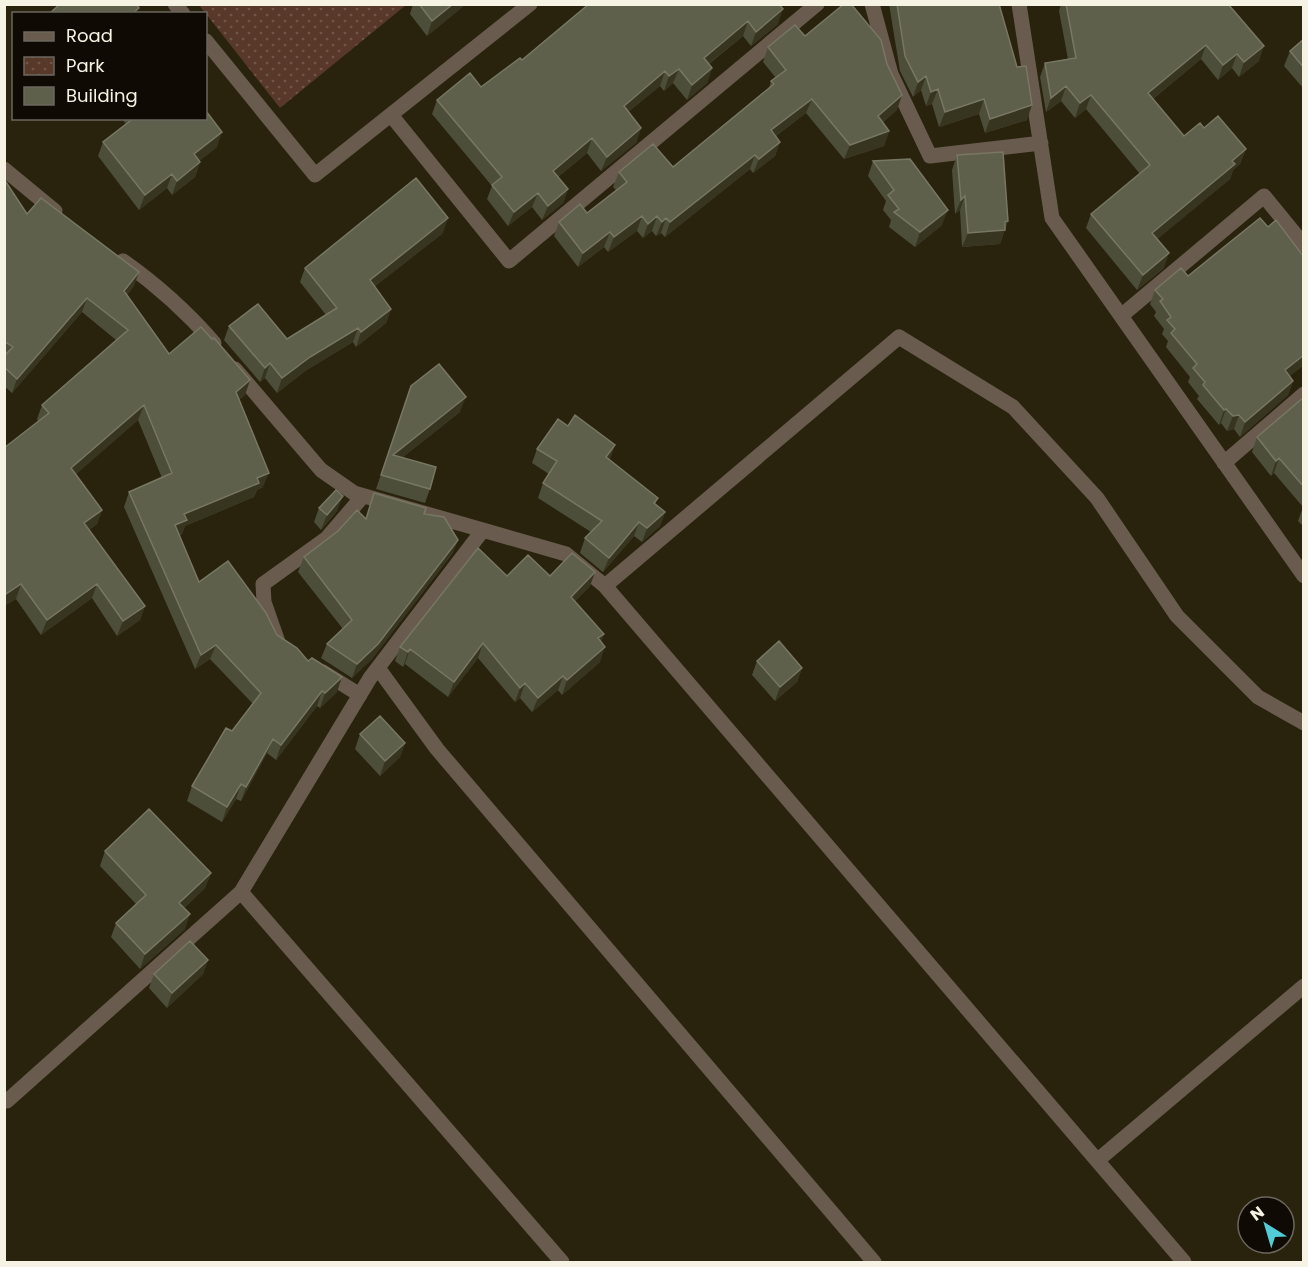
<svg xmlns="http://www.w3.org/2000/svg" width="1308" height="1267" viewBox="0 0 1308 1267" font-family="Poppins,sans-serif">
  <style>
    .park { fill: url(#park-dots) }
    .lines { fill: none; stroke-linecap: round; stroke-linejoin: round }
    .minor { stroke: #695c4e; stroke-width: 15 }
    .wall { fill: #4d4e39 }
    .shaded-wall { fill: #37351f }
    .building { fill: #5f604b; stroke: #777763; stroke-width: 1.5 }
  </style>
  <defs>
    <pattern id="park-dots" width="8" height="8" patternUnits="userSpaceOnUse" patternTransform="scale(1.5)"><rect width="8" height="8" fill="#583829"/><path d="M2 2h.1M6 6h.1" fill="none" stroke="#715548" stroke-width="1.8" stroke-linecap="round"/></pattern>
  </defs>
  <rect width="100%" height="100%" fill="#29220c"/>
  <path class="park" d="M199 5H406L280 108Z"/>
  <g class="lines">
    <path class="minor" d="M175 4 183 14
      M872 4 891 74 930 156 1041 143
      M1019 4 1052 218 1304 576
      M206 41 315 175 530 4
      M391 115 509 261 817 4
      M4 169 55 211
      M123 261C157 285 187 312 214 343
      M1121 316 1264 196 1304 245
      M235 369 321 470 354 493 566 554 605 586 1184 1262
      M1224 463 1304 394
      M605 586 899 337 1013 407 1097 498 1177 616 1258 697 1304 723
      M278 642 264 602 263 584 327 538 363 496
      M378 668 437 749 874 1262
      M323 672 360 695
      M241 892 562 1262
      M7 1101 241 892 370 678 483 530
      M1098 1160 1304 986"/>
  </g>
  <path class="wall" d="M413 4H466L427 36 410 14Z
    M589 4 778 24 751 46 743 36 709 64 712 68 707 83 687 100 673 83 664 91 660 86 628 112 641 128 636 143 601 171 587 153 558 177 568 189 563 203 542 220 532 207 508 226 487 199 492 186 432 114 437 100 481 87 522 60Z
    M889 4H999L1027 120 985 133 979 114 939 127 932 104 926 106 921 90 913 97 900 71Z
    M1061 4H1228L1259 61 1239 77 1232 68 1218 80 1201 59 1153 99 1184 136 1204 128 1246 149 1240 164 1233 170 1230 179 1157 239 1164 268 1137 290 1086 228 1091 214 1140 174 1086 109 1075 118 1061 101 1046 112 1040 77 1045 63 1068 59 1059 11Z
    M805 36 897 110 883 122 889 131 884 146 844 159 806 113 776 136 780 142 775 156 753 173 750 169 665 237 661 233 656 236 652 231 643 238 637 231 608 252 604 247 578 267 554 236 559 222 587 213 616 190 613 187 619 172 673 167 769 88 771 81 776 78 763 62 768 47Z
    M1304 39V89L1284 66 1290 51Z
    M121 118H206L217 147 199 161 200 162 195 177 172 195 167 188 139 210 98 156 103 142 126 124Z
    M957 155 1008 221 1000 244 962 247 960 210 955 214 952 170Z
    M873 161 942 225 915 247 889 227 891 220 883 210 886 201 868 176Z
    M4 179 27 214 134 286 127 295 169 354 250 380 245 395 239 400 263 487 257 490 254 497 185 526 182 534 179 536 199 582 277 635 337 692 320 708 317 706 276 760 267 753 241 801 236 799 222 822 187 801 192 786 253 704 210 659 195 669 124 507 129 492 162 478 138 420 76 474 102 510 97 524 89 530 145 606 140 620 117 636 92 598 41 635 16 599 4 606V448L38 421 37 419 42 405 116 340 82 312 12 393 4 386Z
    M443 233 374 287 391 309 386 323 356 347 353 342 305 371 277 393 265 378 260 382 224 340 229 326 287 339 326 315 300 282 305 268Z
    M1188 276 1304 365 1289 376 1293 381 1288 395 1240 437 1234 429 1227 431 1221 423 1219 425 1197 399 1199 396 1188 382 1190 377 1166 347 1168 341 1162 334 1164 329 1154 316 1156 312 1150 304 1155 290Z
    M411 386 460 412 403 457 430 489 425 503 376 489Z
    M1304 397V527L1298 521 1303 507 1274 473 1271 476 1252 452 1257 437Z
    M537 449 610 460 658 498 655 504 665 512 660 526 642 542 634 536 603 572 580 553 585 538 591 532 538 498 543 483 549 474 532 463Z
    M319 508 337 511 321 530 314 522Z
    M424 514 458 540 452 554 372 659 352 678 321 658 327 644 343 629 298 572 304 557 338 531 365 519Z
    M595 572 590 586 575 601 601 642 600 662 562 695 558 690 532 712 520 698 515 702 478 658 448 697 405 664 403 667 395 661 400 647 507 576H550Z
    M757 661 802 668 797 682 775 701 752 675Z
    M360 734 405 743 400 757 380 776 355 749Z
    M105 851 211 873 205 888 184 908 185 929 140 969 111 937 116 923 136 904 100 866Z
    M208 960 203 974 167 1008 149 988 154 974Z"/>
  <path class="shaded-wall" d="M453 4H466L427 36 432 21Z
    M783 9 778 24 751 46 756 32Z
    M748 21 743 36 698 72 704 58Z
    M1206 45 1201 59 1143 107 1148 93Z
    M1264 46 1259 61 1239 77 1244 62Z
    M1237 54 1232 68 1218 80 1223 65Z
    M712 68 707 83 687 100 692 85Z
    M679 69 673 83 664 91 669 76Z
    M665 71 660 86 618 120 624 106Z
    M926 76 921 90 913 97 918 82Z
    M1066 86 1061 101 1046 112 1051 98Z
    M938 89 932 104 926 106 931 92Z
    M902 95 897 110 873 130 878 116Z
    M1091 95 1086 109 1075 118 1080 103Z
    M812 99 806 113 765 144 771 130Z
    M984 99 979 114 939 127 945 112Z
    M1032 105 1027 120 985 133 990 119Z
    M641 128 636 143 601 171 607 157Z
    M889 131 884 146 844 159 850 145Z
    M222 132 217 147 189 169 194 154Z
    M592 138 587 153 548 185 553 171Z
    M780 142 775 156 753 173 759 159Z
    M1246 149 1240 164 1233 170 1230 179 1147 248 1152 233Z
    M755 155 750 169 665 237 670 222Z
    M200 162 195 177 172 195 177 181Z
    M172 174 167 188 139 210 145 195Z
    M568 189 563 203 542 220 548 206Z
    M538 193 532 207 508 226 514 212Z
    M965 196 960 210 955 214 961 200Z
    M948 210 942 225 915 247 920 232Z
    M642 216 637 231 608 252 614 237Z
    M657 216 652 231 643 238 648 224Z
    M448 218 443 233 364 295 370 280Z
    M666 218 661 233 656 236 662 222Z
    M1008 221 1000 244 962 247 968 233Z
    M610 232 604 247 578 267 583 253Z
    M1169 253 1164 268 1137 290 1143 275Z
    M139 272 134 286 119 305 124 291Z
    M87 298 82 312 12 393 17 379Z
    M391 309 386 323 356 347 361 332Z
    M358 328 353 342 305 371 277 393 282 378 310 357Z
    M1304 355V365L1279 385 1285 370Z
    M270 363 265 378 260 382 265 368Z
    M250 380 245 395 231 407 236 392Z
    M1293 381 1288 395 1240 437 1245 422Z
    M466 397 460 412 388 469 393 455Z
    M144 405 138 420 66 483 71 468Z
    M1226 409 1221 423 1219 425 1224 410Z
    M1239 415 1234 429 1227 431 1233 416Z
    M615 445 610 460 606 457Z
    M1279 458 1274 473 1271 476 1276 461Z
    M269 473 263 487 257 490 254 497 185 526 182 534 169 540 175 525 184 514 257 478Z
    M343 496 337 511 321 530 327 515Z
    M102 510 97 524 79 537 84 523Z
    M665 512 660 526 642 542 647 528Z
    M639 522 634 536 603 572 609 558Z
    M458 540 452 554 372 659 352 678 357 664Z
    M595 572 590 586 566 611 571 597Z
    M21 584 16 599 4 606V599L6 594Z
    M97 584 92 598 41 635 47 620Z
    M145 606 140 620 117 636 123 621Z
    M604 634 599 649 598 638Z
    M483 643 478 658 448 697 454 682Z
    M216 645 210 659 195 669 201 655Z
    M605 647 600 662 562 695 567 680Z
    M410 649 405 664 403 667 408 652Z
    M802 668 797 682 775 701 780 687Z
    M563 676 558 690 532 712 538 698Z
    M342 677 337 692 320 708 325 693Z
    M525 683 520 698 515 702 520 688Z
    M322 691 317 706 276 760 281 745Z
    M273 739 267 753 241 801 246 787Z
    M405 743 400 757 380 776 385 761Z
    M241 784 236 799 222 822 227 807Z
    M211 873 205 888 174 917 179 903Z
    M190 914 185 929 140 969 145 954Z
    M208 960 203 974 167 1008 172 993Z"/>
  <path class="building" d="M60 4H136L139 8 132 14H49Z
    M419 4H453L432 21Z
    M589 4H779L783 9 756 32 748 21 704 58 712 68 692 85 679 69 669 76 665 71 624 106 641 128 607 157 592 138 553 171 568 189 548 206 538 193 514 212 492 185 502 177 437 100 470 73 481 87 520 58 522 60Z
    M844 4H851L881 40 887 64 902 95 878 116 889 131 850 145 812 99 771 130 780 142 759 159 755 155 670 222 666 218 662 222 657 216 648 224 642 216 614 237 610 232 583 253 559 222 580 204 587 213 627 182 619 172 653 144 673 167 774 84 771 81 786 70 768 47 795 25 805 36Z
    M897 4H999L1017 67 1026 66 1032 105 990 119 984 99 945 112 938 89 931 92 926 76 918 82 905 56Z
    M1066 4H1228L1264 46 1244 62 1237 54 1223 65 1206 45 1148 93 1184 136 1200 123 1204 128 1218 116 1246 149 1232 161 1235 164 1152 233 1169 253 1143 275 1091 214 1150 165 1091 95 1080 103 1066 86 1051 98 1045 63 1076 58Z
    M1304 39V68L1290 51Z
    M206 111 222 132 194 154 200 162 177 181 172 174 145 195 103 142 134 118H206Z
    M1003 152 1008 221 1005 222V230L968 233 965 196 961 200 957 155Z
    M910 159 948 210 920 232 894 212 899 209 888 195 894 190 873 161Z
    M416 178 448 218 370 280 391 309 361 332 358 328 310 357 282 378 270 363 265 368 229 326 258 304 287 339 337 308 305 268Z
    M4 179 27 214 41 198 139 272 124 291 169 354 201 327 212 339 214 338 250 380 236 392 269 473 257 478 259 483 184 514 187 520 175 525 199 582 228 561 266 613 277 635 297 648 308 661 312 658 342 677 325 693 322 691 281 745 273 739 246 787 241 784 227 807 192 786 226 728 232 731 261 693 216 645 201 655 129 492 172 473 144 405 71 468 102 510 84 523 145 606 123 621 97 584 47 620 21 584 6 594 4 591V448L49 413 42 405 128 330 87 298 17 379 4 367V356L13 347 4 341Z
    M1260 218 1268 227 1276 220 1304 257V355L1285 370 1293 381 1245 422 1239 415 1233 416 1226 409 1224 410 1203 385 1205 382 1193 368 1197 364 1171 333 1175 329 1167 320 1171 317 1160 301 1163 299 1155 290 1181 268 1188 276Z
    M439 364 466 397 393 455 436 467 430 489 381 475 411 386Z
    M1304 397V487L1279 458 1276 461 1257 437Z
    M575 415 615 445 606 457 658 498 654 503 665 512 647 528 639 522 609 558 585 538 602 521 543 483 557 461 537 449 558 419 568 426Z
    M336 490 343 496 327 515 319 508Z
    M374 493 426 508 424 514 444 517 458 540 378 644 357 664 327 644 352 620 304 557 338 531 357 510 366 519Z
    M478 548 507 576 528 555 550 576 572 553 595 572 571 597 604 634 598 638 605 647 567 680 563 676 538 698 525 683 520 688 483 643 454 682 410 649 408 652 400 647Z
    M779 641 802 668 780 687 757 661Z
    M380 716 405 743 385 761 360 734Z
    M149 809 211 873 179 903 190 914 145 954 116 923 146 895 105 851Z
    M190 941 208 960 172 993 154 974Z"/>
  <rect width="1308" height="1267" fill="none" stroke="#f6f2e4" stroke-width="12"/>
  <rect x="12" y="12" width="195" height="108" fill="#0f0b04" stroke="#6b675e" stroke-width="1.5"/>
  <rect x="24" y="32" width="30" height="9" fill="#695c4e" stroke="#6b675e" stroke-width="1.5"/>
  <text x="66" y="42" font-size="18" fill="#f6f2e4">Road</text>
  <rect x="24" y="57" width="30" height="18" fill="url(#park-dots)" stroke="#6b675e" stroke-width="1.5"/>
  <text x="66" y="72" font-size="18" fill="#f6f2e4">Park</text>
  <rect x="24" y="87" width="30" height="18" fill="#5f604b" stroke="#6b675e" stroke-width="1.5"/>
  <text x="66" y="102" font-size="18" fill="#f6f2e4">Building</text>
  <g transform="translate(1266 1225) rotate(323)"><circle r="28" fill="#0f0b04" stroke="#6b675e" stroke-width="1.5"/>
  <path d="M0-4.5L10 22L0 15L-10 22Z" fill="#52cbd7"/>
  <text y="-9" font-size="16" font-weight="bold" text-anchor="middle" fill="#f6f2e4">N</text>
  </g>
</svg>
